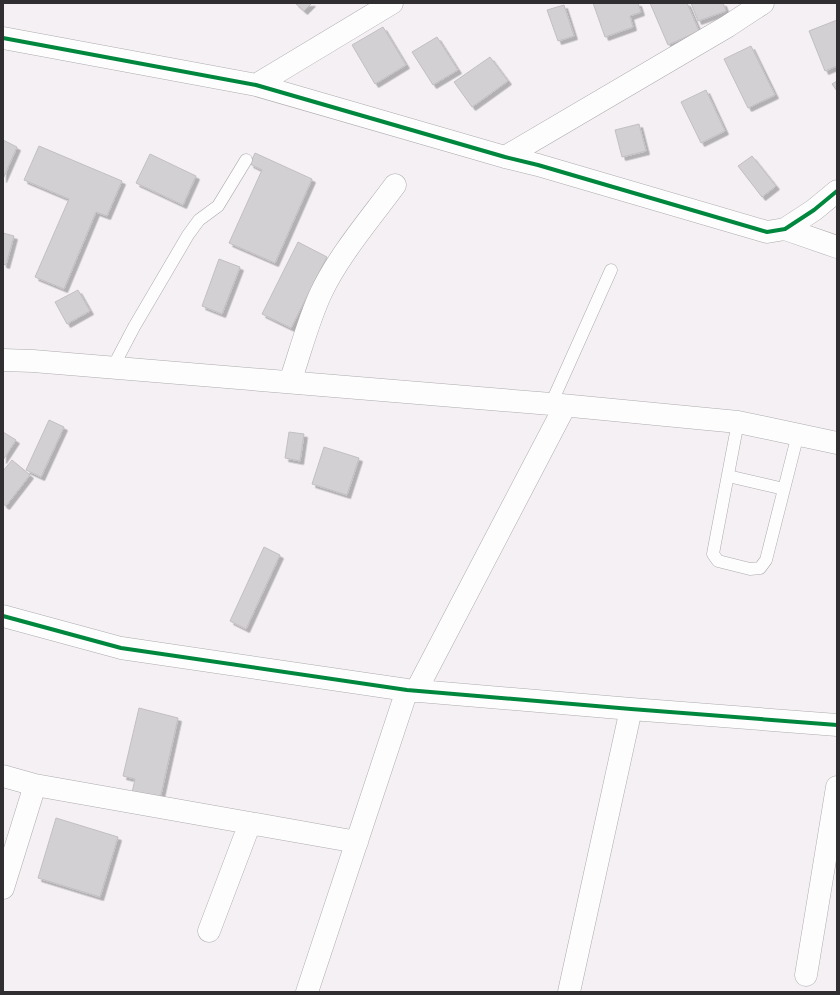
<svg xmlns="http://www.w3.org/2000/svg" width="840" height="995" viewBox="0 0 840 995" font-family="Roboto,sans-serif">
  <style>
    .building { fill: #d3d0d4; stroke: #c2bfc2; filter: url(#shadow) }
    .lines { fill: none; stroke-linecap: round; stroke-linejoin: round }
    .service-casing { stroke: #aeabae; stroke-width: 13 }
    .minor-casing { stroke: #aeabae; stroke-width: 23 }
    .service { stroke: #fdfdfd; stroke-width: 12 }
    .minor { stroke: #fdfdfd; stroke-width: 22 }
    .cycleway-casing { stroke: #fefefe; stroke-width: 6 }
    .cycleway { stroke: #00873e; stroke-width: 4 }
  </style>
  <defs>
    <filter id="shadow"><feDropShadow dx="3.5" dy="3.5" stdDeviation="0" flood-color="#0004"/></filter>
  </defs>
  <rect width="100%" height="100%" fill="#f4f0f4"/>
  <path class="building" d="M295 3H312L304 11Z
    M593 3H638L641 12 630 16 633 27 605 37Z
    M650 3H687L699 31 668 45Z
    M691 3H723L726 11 698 21Z
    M564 5 574 36 558 41 547 10Z
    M837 20V66L825 71 809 31Z
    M383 27 406 65 375 84 352 45Z
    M437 37 458 70 433 85 412 52Z
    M751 46 775 95 748 108 724 59Z
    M490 57 508 81 472 107 454 82Z
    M837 81V91L832 84Z
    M706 90 725 131 701 143 681 102Z
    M639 124 646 151 622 157 615 130Z
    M3 140 17 147 3 179Z
    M39 146 122 181 107 216 96 212 64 289 35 277 69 199 24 180Z
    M255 153 312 179 275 263 229 243 262 170 250 164Z
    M150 154 196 176 183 205 136 183Z
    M752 156 776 186 762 197 738 166Z
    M3 233 14 236 6 265 3 264Z
    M298 242 327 257 291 328 262 314Z
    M219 259 240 267 222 314 202 306Z
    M78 290 90 311 67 324 55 302Z
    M49 420 64 427 41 477 26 470Z
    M3 432 16 440 3 460Z
    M289 432 304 434 300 461 285 458Z
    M324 447 359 458 347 495 312 484Z
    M12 460 30 475 6 506 3 504V471Z
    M264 547 280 555 246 629 230 621Z
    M139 708 178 718 160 799 132 793 135 779 123 776Z
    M56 818 118 837 100 897 38 878Z"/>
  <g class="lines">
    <defs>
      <path id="service" d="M113 367 134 327 188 235 199 220 218 206 246 160
        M551 404 611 270
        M738 422 715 543 713 554 718 561 750 569 760 568 766 560 798 434
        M728 476 784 489"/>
      <path id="minor" d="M3 38 256 85 505 157 538 165 767 232 785 229 814 210 837 191
        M256 85 392 3
        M505 157 728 26 763 3
        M785 229 837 247
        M3 360 33 361 551 404 738 422 837 443
        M290 382C300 353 308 321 321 293 339 255 370 219 395 185
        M3 616 121 648 407 690 631 709 837 725
        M416 691 565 406
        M3 776 35 785 357 842
        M3 888 35 785
        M209 931 250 823
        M806 975 837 787
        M307 992 407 690
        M569 992 631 709"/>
    </defs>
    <use href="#service" class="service-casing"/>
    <use href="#minor" class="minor-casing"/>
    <use href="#service" class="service"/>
    <use href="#minor" class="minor"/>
    <defs>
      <path id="cycleway" d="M3 38 256 85 505 157 538 165 767 232 785 229 814 210 837 191
        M3 616 121 648 407 690 631 709 837 725"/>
    </defs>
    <use href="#cycleway" class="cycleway-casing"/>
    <use href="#cycleway" class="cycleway"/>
  </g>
  <rect width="840" height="995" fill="none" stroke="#312e31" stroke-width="8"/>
</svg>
